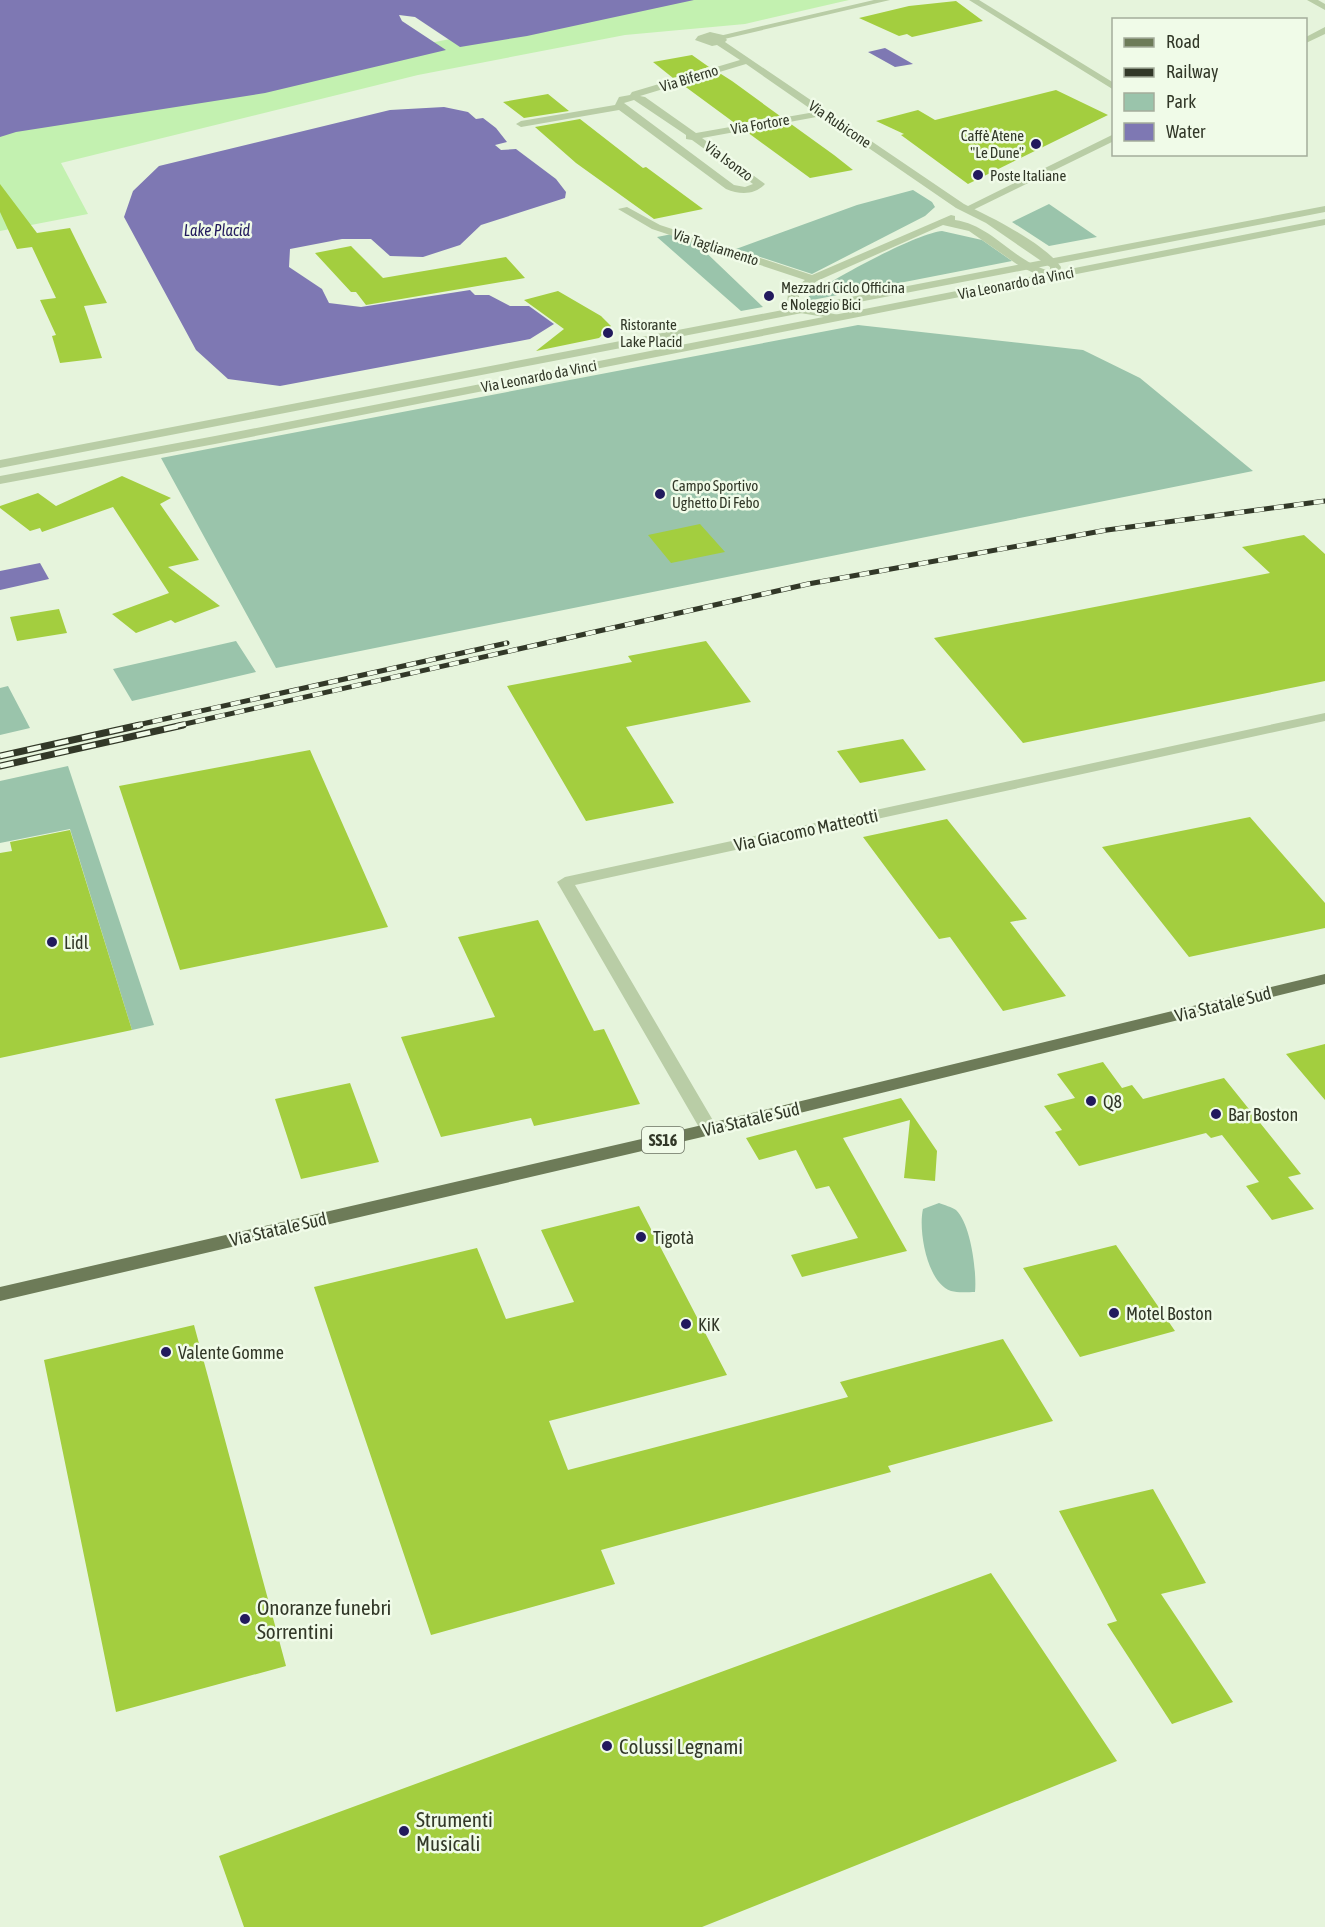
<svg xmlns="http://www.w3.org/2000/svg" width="1325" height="1927" viewBox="0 0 1325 1927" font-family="'Asap Condensed',sans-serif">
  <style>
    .green { fill: #9ac4ab }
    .sand { fill: #c3f1b0 }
    .water { fill: #7e78b3 }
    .building { fill: #a3ce3f }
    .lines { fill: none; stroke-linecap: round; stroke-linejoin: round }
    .pedestrian { fill: #b9cda6; fill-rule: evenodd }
    .minor { fill: #b9cda6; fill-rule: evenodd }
    .tertiary { fill: #b9cda6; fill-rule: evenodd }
    .primary { fill: #6d7b58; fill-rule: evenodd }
    .rail-far1-casing { stroke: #323828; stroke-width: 5 }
    .rail-casing { stroke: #323828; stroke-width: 7 }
    .rail-far1 { stroke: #f0fbe8; stroke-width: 4; stroke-dasharray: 10; stroke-linecap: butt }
    .rail { stroke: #f0fbe8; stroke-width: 4.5; stroke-dasharray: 14; stroke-linecap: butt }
    .poi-dot { fill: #221a5d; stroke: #f0fbe8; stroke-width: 2 }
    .labels { text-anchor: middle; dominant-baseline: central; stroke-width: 5; stroke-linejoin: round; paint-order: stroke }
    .far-street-label { font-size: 15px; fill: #323828; stroke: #f0fbe8 }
    .far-poi-label { font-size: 15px; fill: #323828; stroke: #f0fbe8; text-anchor: start }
    .far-water-label { font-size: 16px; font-style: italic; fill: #221a5d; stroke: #f0fbe8 }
    .shield { fill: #f0fbe8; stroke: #6b7262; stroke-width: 1.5 }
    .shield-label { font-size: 16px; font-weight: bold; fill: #323828 }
    .street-label { font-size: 18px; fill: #323828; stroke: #f0fbe8 }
    .poi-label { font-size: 18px; fill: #323828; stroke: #f0fbe8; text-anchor: start }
    .near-poi-label { font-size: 21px; fill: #323828; stroke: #f0fbe8; text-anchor: start }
  </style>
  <rect width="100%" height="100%" fill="#e6f4dc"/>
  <path class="green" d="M913 190 932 202 935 207 925 216 812 274 736 249 857 205Z
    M1049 204 1097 237 1049 246 1012 222Z
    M942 231 982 240 1012 261 802 302C821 284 917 233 942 231Z
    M672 234 694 241 763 307 741 311 657 237Z
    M858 325 1083 350 1140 378 1253 471 276 668 161 458Z
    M236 641 256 672 132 701 113 669Z
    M8 686 30 728 0 735V688Z
    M68 766 154 1025 132 1030 70 829 0 843V781Z
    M939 1203C944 1205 952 1207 956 1210 971 1224 977 1273 975 1292 968 1292 958 1293 951 1291 927 1283 918 1230 923 1209Z"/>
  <path class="sand" d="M645 0H849L745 24 625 35 418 75 61 163 88 214 0 231V129Z"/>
  <path class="water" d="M0 0H694L527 36 460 47 415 17 399 15 402 21 446 50 265 93 16 132 0 137Z
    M885 48 913 64 895 67 868 52Z
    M444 107 468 112 476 119 483 118 496 128 507 142 495 145 501 150 516 149 556 179 566 192 565 198 481 225 460 245 423 257 390 256 371 239H342L290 249 289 267 322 289 329 303 361 307 470 290 475 295H489L510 306H529L554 324 530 339 280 386 228 379 196 350 124 217 133 191 159 166 390 110Z
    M40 563 49 579 0 590V571Z"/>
  <path class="building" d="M956 1 983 21 912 37 907 34 899 36 859 18 909 6Z
    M692 55 709 67 673 78 653 62Z
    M721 74 732 81 780 116 736 124 683 85Z
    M1056 90 1108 115 968 184 901 135 904 134 876 121 918 110 935 120Z
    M548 94 569 111 524 118 503 102Z
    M580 119 643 168 646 167 703 209 654 219 576 163 535 127Z
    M791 124 834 155 853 170 810 178 747 132Z
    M0 184 37 233 70 228 107 303 84 306 102 358 60 363 52 336 56 335 40 300 56 298 32 247 17 249 0 212Z
    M351 246 383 278 506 257 525 278 366 305 356 292H351L315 253Z
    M558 291 601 316 611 326 599 338 536 351 564 329 524 300Z
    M122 476 171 498 160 504 199 560 168 567 220 606 175 623 171 620 136 633 112 614 169 593 113 507 42 532 40 528 30 531 0 508V506L38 493 56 506Z
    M700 524 725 552 671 563 648 535Z
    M1304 535 1325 554V681L1023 743 934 638 1270 573 1242 547Z
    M59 609 67 633 17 641 10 617Z
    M706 641 751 702 626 727 674 803 586 821 507 686 632 662 628 656Z
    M903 739 926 770 860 783 837 751Z
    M310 750 388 927 180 970 119 786Z
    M1250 817 1325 903V928L1189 957 1102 847Z
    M947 819 1027 919 1010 922 1066 996 1003 1011 950 937 939 939 863 837Z
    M70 830 132 1030 0 1058V853L12 851 10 842Z
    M538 920 594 1031 604 1029 640 1104 534 1126 531 1118 441 1137 401 1037 495 1017 458 937Z
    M1325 1044V1100L1286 1054Z
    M1103 1062 1122 1088 1132 1085 1143 1099 1224 1078 1301 1174 1288 1177 1314 1209 1272 1220 1246 1186 1259 1182 1222 1135 1211 1138 1206 1133 1079 1166 1055 1132 1062 1130 1044 1106 1075 1098 1057 1074Z
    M350 1083 379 1162 301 1179 275 1099Z
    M901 1098 937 1151 935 1181 904 1178 910 1120 843 1138 907 1251 802 1277 791 1255 858 1238 829 1186 816 1189 796 1150 759 1160 746 1138Z
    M639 1206 727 1375 549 1421 568 1470 848 1397 840 1382 1003 1339 1053 1421 888 1466 891 1472 601 1550 615 1584 431 1635 314 1287 477 1248 506 1319 574 1302 541 1230Z
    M1116 1245 1175 1331 1080 1357 1023 1268Z
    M194 1325 286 1666 116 1712 44 1360Z
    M1153 1489 1206 1583 1161 1594 1233 1702 1172 1724 1107 1624 1117 1621 1059 1511Z
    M991 1573 1117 1761 702 1927H244L219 1856Z"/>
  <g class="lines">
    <path class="pedestrian" d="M874 0H890L720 40 715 37Z
      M969 0H979L1114 83V90Z
      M1325 27V34L1306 43V37Z
      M1114 134V141L971 211 962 209Z"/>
    <path class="minor" d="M1307 0H1318L1325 4V10Z
      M710 32 723 35 727 40 725 42 964 204C991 217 1044 243 1061 267L1059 277 1036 274 1021 267 969 231 943 225 817 281 799 294V304L802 307 843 316V320L794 312 787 304 788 293 805 280 652 229 618 209 627 207 660 225 812 275 951 215 955 216V220C992 225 1014 262 1050 271V267L986 223 956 208 822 116 702 138 765 184C755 195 740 195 726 189L619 110 521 127 516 124 521 121 615 105 619 97 630 95 632 92 740 60 717 45 712 46 695 40 698 36ZM746 64 815 112 696 133 645 97 640 96ZM634 100 686 135V139L692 140 753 184 745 187 734 185 624 103Z
      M1325 713V721L575 885 718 1129 715 1133H703L700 1129 557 882 565 877Z"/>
    <path class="tertiary" d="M1325 206V212L0 468V460Z
      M1325 219V225L215 444 0 484V476L215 436Z"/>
    <path class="primary" d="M1325 974V984L698 1138 0 1301V1287L698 1126Z"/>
    <defs>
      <path id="rail-far1" d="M133 726 507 643
        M176 726 808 584 1107 530 1325 501"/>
      <path id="rail" d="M0 756 140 725
        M0 766 183 725"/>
    </defs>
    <use href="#rail-far1" class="rail-far1-casing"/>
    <use href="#rail" class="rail-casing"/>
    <use href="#rail-far1" class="rail-far1"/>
    <use href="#rail" class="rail"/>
  </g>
  <g class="poi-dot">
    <circle cx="1036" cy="144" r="6"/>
    <circle cx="978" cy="175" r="6"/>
    <circle cx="769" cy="296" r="6"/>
    <circle cx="608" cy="333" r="6"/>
    <circle cx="660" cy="494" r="6"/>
    <circle cx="52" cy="942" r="6"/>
    <circle cx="1091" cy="1101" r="6"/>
    <circle cx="1216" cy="1114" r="6"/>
    <circle cx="641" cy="1237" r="6"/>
    <circle cx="1114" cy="1313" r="6"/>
    <circle cx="686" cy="1324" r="6"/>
    <circle cx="166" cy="1352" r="6"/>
    <circle cx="245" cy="1619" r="6"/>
    <circle cx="607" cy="1746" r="6"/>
    <circle cx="404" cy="1831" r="6"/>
  </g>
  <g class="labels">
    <g class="far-street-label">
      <text transform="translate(689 78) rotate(-17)">Via Biferno</text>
      <text transform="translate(760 124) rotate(-10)">Via Fortore</text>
      <text transform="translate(840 124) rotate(34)">Via Rubicone</text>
      <text transform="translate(729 161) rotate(36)">Via Isonzo</text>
      <text transform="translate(716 247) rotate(18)">Via Tagliamento</text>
      <text transform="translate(1016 283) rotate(-11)">Via Leonardo da Vinci</text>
      <text transform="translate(539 376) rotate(-11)">Via Leonardo da Vinci</text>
    </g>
    <g class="far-poi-label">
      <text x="1024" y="135" text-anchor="end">Caffè Atene<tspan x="1024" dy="17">"Le Dune"</tspan></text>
      <text x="990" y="175">Poste Italiane</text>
      <text x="781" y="287">Mezzadri Ciclo Officina<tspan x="781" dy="17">e Noleggio Bici</tspan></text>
      <text x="620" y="324">Ristorante<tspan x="620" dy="17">Lake Placid</tspan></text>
      <text x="672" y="485">Campo Sportivo<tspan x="672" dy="17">Ughetto Di Febo</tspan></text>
    </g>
    <g class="far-water-label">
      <text x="217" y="230">Lake Placid</text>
    </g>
    <rect class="shield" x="642" y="1127" width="42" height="26" rx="4.5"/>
    <g class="shield-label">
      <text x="663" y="1140">SS16</text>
    </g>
    <g class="street-label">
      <text transform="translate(806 830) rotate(-12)">Via Giacomo Matteotti</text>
      <text transform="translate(1223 1004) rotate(-14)">Via Statale Sud</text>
      <text transform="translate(751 1119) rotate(-13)">Via Statale Sud</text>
      <text transform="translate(278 1229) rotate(-13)">Via Statale Sud</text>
    </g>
    <g class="poi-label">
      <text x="64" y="942">Lidl</text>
      <text x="1103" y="1101">Q8</text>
      <text x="1228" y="1114">Bar Boston</text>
      <text x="653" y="1237">Tigotà</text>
      <text x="1126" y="1313">Motel Boston</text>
      <text x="698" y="1324">KiK</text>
      <text x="178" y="1352">Valente Gomme</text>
    </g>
    <g class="near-poi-label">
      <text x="257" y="1607">Onoranze funebri<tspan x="257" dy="24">Sorrentini</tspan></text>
      <text x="619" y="1746">Colussi Legnami</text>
      <text x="416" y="1819">Strumenti<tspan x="416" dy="24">Musicali</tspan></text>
    </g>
  </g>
  <rect x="1112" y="18" width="195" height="138" fill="#f0fbe8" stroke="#a4ad9b" stroke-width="1.5"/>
  <rect x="1124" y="38" width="30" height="9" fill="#6d7b58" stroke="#a4ad9b" stroke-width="1.5"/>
  <text x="1166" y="48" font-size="18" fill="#323828">Road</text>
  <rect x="1124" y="68" width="30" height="9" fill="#323828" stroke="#a4ad9b" stroke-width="1.5"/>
  <text x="1166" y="78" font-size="18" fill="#323828">Railway</text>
  <rect x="1124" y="93" width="30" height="18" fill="#9ac4ab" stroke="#a4ad9b" stroke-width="1.5"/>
  <text x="1166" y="108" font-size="18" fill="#323828">Park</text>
  <rect x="1124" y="123" width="30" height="18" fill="#7e78b3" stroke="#a4ad9b" stroke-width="1.5"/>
  <text x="1166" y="138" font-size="18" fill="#323828">Water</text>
</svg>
